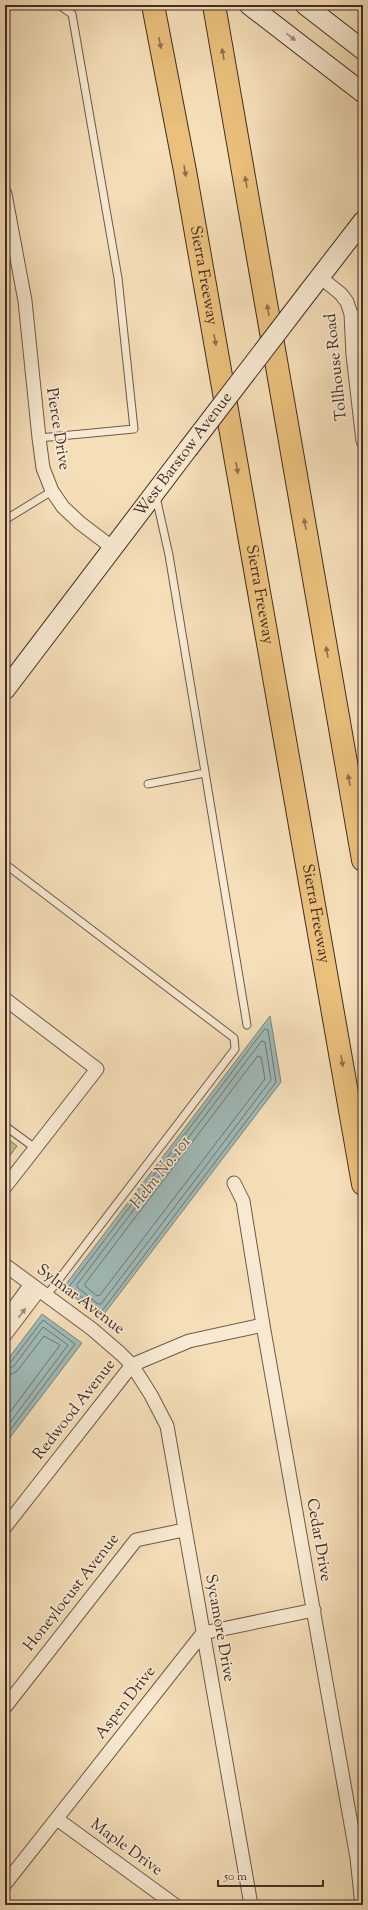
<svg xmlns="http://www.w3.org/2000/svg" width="368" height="1910" viewBox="0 0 368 1910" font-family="'Sorts Mill Goudy',serif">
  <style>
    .green { fill: #bfc18d; stroke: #817658 }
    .water { fill: #9fbbb8; stroke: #7a827d }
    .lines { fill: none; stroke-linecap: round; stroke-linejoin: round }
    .shore { stroke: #71746e; stroke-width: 1 }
    .service-casing { stroke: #705949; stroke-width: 9 }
    .minor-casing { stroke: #705949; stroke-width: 15 }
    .secondary-casing { stroke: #432c24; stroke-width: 21 }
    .motorway-casing { stroke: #432c24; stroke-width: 24 }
    .service { stroke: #f8ead2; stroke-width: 7 }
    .minor { stroke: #f8ead2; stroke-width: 13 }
    .secondary { stroke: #f8ead2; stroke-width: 19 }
    .motorway { stroke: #eac07c; stroke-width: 22 }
    .secondary-bridge-casing { stroke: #432c24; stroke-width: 21; stroke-linecap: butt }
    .secondary-bridge { stroke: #f8ead2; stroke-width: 19 }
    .oneway { fill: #9e8b7b }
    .oneway2 { fill: #8e6f4c }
    .labels { text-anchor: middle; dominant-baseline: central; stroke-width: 3.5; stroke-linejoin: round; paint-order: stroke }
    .street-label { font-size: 16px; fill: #432c24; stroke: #f8ead2 }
    .water-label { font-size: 17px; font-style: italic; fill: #5a5049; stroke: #f8ead2 }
  </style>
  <rect width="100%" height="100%" fill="#f5dfb9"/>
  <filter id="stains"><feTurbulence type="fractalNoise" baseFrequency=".005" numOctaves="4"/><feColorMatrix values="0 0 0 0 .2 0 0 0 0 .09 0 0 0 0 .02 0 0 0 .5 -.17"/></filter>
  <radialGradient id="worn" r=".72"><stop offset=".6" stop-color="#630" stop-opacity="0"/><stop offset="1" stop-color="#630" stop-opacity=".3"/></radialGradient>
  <path class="green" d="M5 1137 17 1146 5 1162Z"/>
  <path class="water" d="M270 1016 281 1082 101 1318 63 1288Z
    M42 1314 82 1343 5 1444V1363Z"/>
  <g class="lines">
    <path class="shore" d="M265 1029 268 1030 276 1082 102 1311H99L70 1288V1286Z
      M262 1041 265 1042 271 1080 101 1304H98L77 1287V1285Z
      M258 1056 261 1057 265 1079 100 1295 97 1296 85 1286V1284Z
      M5 1364 10 1363 43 1320 75 1344 5 1437
      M5 1370 14 1366 43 1327 68 1345 5 1429
      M5 1376 12 1374 17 1371 44 1336 60 1345 5 1419"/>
    <defs>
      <path id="service" d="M351 314H363
        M39 438 134 429 118 278 72 14 59 5
        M156 497 169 555 247 1025
        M5 522 8 518 52 491
        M148 784 205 773
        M5 864 234 1038 235 1049 47 1295
        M5 1126 35 1148"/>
      <path id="minor" d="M5 194 25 301 39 438 43 468 52 491 63 507 80 523 113 548
        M320 277 341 294 347 302 351 314 353 355 363 441
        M5 999 97 1069 5 1187
        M234 1183 243 1201 263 1325 357 1858 362 1905
        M5 1265 92 1329 121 1354 132 1365 151 1395 167 1426 251 1905
        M5 1320 31 1284
        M5 1335 39 1290
        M5 1527 132 1365 189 1341 263 1325
        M5 1707 136 1540 184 1530
        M57 1819 175 1905
        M5 1884 203 1633 314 1610"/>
      <path id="secondary" d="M249 5 363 93
        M305 5 363 50
        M309 291 363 221
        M5 690 188 449"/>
      <g id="motorway">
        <path id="s1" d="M153 5 185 171 363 1184"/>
        <path d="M214 5 363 860"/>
      </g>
    </defs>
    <use href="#service" class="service-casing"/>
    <use href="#minor" class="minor-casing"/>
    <use href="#secondary" class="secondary-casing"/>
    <use href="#motorway" class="motorway-casing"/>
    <use href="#service" class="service"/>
    <use href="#minor" class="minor"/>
    <use href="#secondary" class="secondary"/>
    <use href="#motorway" class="motorway"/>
    <defs>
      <path id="secondary-bridge" d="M188 449 309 291"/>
    </defs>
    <use href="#secondary-bridge" class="secondary-bridge-casing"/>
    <use href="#secondary-bridge" class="secondary-bridge"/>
  </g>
  <defs><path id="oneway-solid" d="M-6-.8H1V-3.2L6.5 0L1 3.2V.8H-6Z"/></defs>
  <g class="oneway">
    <use href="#oneway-solid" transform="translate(291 37) rotate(38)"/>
    <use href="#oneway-solid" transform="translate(22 1313) rotate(-53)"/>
  </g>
  <g class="oneway2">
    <use href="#oneway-solid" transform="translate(160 43) rotate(79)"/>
    <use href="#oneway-solid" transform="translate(223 54) rotate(-100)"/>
    <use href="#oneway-solid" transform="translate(185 171) rotate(80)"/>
    <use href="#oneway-solid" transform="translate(246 182) rotate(-100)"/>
    <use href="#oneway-solid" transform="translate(268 310) rotate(-100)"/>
    <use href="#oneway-solid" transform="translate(215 340) rotate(80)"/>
    <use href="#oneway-solid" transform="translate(237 468) rotate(80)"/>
    <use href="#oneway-solid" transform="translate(305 524) rotate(-100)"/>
    <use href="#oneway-solid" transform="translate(327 652) rotate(-100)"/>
    <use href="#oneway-solid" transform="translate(349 780) rotate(-100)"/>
    <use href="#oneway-solid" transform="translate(342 1061) rotate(80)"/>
  </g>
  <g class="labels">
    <g class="street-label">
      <text stroke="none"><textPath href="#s1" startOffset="275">Sierra Freeway</textPath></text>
      <text transform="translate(337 367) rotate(-96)">Tollhouse Road</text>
      <text transform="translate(57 429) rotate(81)">Pierce Drive</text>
      <text transform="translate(184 455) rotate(-53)">West Barstow Avenue</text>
      <text stroke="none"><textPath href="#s1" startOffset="599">Sierra Freeway</textPath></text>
      <text stroke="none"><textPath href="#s1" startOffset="923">Sierra Freeway</textPath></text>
      <text transform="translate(80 1300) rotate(37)">Sylmar Avenue</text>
      <text transform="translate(75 1410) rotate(-52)">Redwood Avenue</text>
      <text transform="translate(318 1540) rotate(80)">Cedar Drive</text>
      <text transform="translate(72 1593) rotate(-52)">Honeylocust Avenue</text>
      <text transform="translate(219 1628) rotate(80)">Sycamore Drive</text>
      <text transform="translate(126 1703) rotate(-52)">Aspen Drive</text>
      <text transform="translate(126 1848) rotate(36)">Maple Drive</text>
    </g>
    <g class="water-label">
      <text transform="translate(161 1173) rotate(-52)">Helm No. 101</text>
    </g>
  </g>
  <rect width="368" height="1910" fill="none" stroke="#f5dfb9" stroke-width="20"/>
  <rect x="6" y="6" width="356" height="1898" fill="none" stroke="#432c24" stroke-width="2"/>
  <rect x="10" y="10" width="348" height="1890" fill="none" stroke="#432c24"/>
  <path d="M218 1880v6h105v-6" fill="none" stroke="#432c24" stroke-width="2"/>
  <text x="224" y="1880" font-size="12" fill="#432c24" stroke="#f8ead2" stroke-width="3" paint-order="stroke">50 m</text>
  <rect width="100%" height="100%" filter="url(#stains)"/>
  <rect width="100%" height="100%" fill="url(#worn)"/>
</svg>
